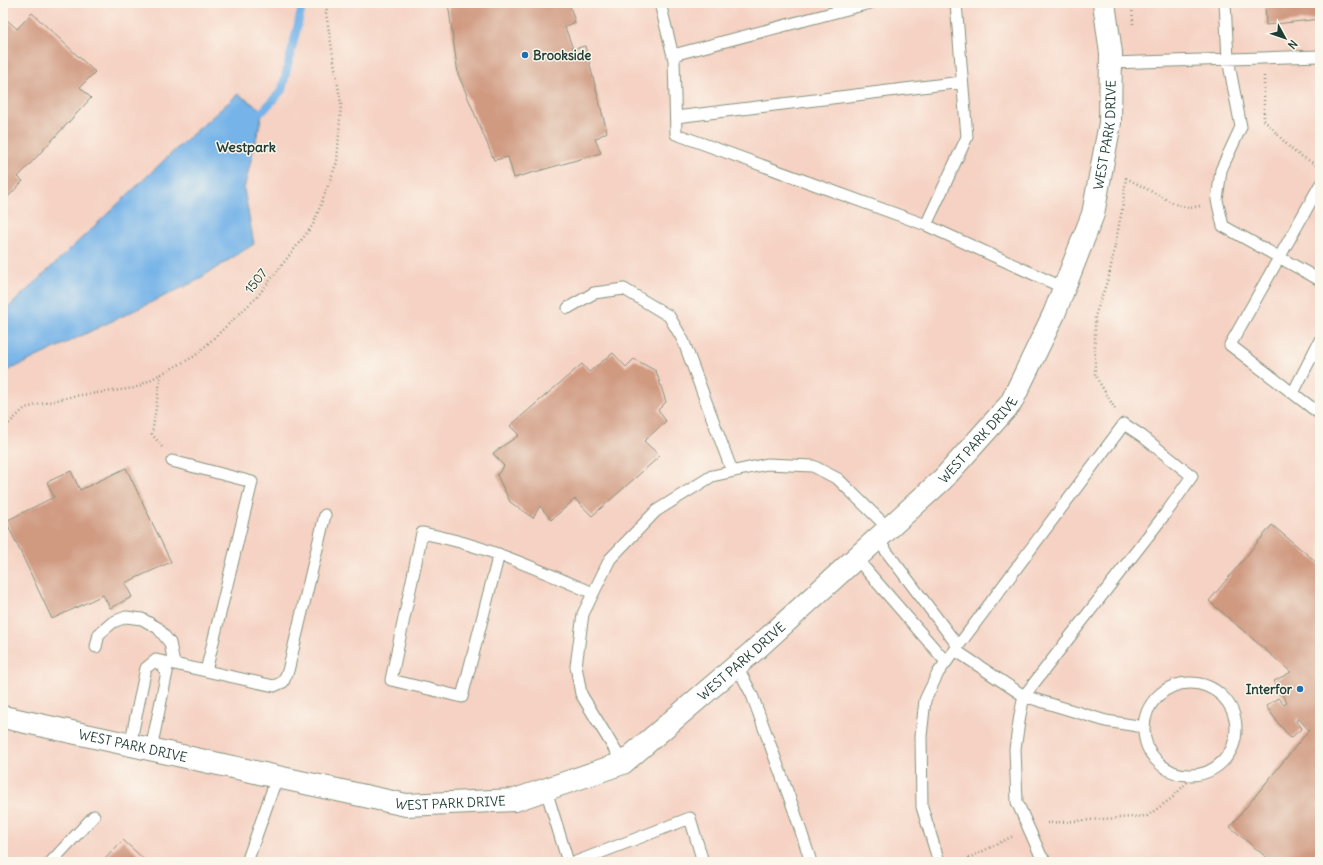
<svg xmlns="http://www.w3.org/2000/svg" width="1323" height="865" viewBox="0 0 1323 865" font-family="Delius,sans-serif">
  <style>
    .built { fill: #f5d2c3 }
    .water { fill: #75b3e8; stroke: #4a788e }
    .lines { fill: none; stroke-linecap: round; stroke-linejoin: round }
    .stream { stroke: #75b3e8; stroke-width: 8 }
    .building { fill: #d09a81 }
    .lane-casing { stroke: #86927e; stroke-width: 13 }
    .street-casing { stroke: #86927e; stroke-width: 24 }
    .path { stroke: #86927e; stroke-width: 2.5; stroke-dasharray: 1 3; stroke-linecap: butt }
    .lane { stroke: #fff; stroke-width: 11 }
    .street { stroke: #fff; stroke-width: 22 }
    .poi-dot { fill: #1f6fb2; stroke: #fbf7ec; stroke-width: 1.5 }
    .labels { text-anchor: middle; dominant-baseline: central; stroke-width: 3; stroke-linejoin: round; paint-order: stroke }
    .poi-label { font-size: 13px; font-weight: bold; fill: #1f3d34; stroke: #fbf7ec; text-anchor: start }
    .street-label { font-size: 13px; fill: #1f3d34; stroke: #fbf7ec }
    .neighbourhood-label { font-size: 14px; font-weight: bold; fill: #1f3d34; stroke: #fbf7ec }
  </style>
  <rect width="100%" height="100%" fill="#fbf7ec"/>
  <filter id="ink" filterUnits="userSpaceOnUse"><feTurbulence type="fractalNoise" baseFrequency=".025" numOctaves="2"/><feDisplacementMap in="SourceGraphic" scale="8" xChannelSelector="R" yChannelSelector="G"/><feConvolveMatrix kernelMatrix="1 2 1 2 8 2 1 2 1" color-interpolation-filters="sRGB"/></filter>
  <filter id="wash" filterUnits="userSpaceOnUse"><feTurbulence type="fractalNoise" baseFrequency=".012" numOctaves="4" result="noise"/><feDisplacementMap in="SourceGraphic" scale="16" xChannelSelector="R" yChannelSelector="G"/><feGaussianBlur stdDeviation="0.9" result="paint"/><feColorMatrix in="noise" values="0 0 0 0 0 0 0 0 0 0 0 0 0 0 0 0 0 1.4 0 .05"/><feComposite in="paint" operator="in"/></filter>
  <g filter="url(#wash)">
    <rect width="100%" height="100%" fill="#ede6c8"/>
    <path class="built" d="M3 3H1320V862H3Z"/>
    <path class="water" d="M238 94 263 111 244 189 254 244 194 282 3 373V310L11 305 177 148Z"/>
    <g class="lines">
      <path class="stream" d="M254 114 263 111 282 90 303 3"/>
    </g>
    <g id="blocks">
      <path class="building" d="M448 3H569L575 22 565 27 573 49 585 46 607 132 595 139 601 153 514 178 508 157 494 160 458 74Z
        M1265 3H1320V19L1266 25Z
        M32 13 95 72 80 87 91 98 18 177 23 181 3 202V23L6 19 17 29Z
        M613 353 626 367 634 359 656 371 666 402 658 410 666 421 644 441 660 456 592 516 575 499 551 520 540 506 533 518 510 502 497 475 504 466 493 453 519 435 510 426 582 364 589 372Z
        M126 468 171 562 125 583 132 597 110 608 103 595 52 619 6 521 54 497 47 482 71 471 80 490Z
        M1272 525 1320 565V862H1272L1230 827 1309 730 1298 718 1296 721 1302 728 1291 738 1278 723 1266 706 1278 698 1284 705 1287 703 1274 681 1291 672 1209 601Z
        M123 840 147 862H102Z"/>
    </g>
  </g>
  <g filter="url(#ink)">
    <use href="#blocks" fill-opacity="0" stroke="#86927e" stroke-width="1"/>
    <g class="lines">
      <defs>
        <path id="lane" d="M660 3 674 60 676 134 926 225
          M956 3 967 137 926 225 1064 288
          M1225 3 1228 59 1241 127 1221 170 1217 200 1223 226 1320 280
          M673 55 870 3
          M1111 63 1320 56
          M676 117 962 82
          M1320 185 1230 345 1320 414
          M568 308 594 293 624 289 669 316 683 340 732 471
          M1293 393 1320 340
          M172 461 252 482 206 671
          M877 539 958 646
          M499 554 462 697 391 680 422 533C482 544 537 569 593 593
          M856 558 946 662
          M96 647 99 634 113 622 126 617 142 619 158 628 170 643 174 664
          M955 650 1024 696 1106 721 1144 727
          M156 660 274 686 283 682 288 671 325 515
          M737 666 752 695 794 810 811 862
          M1144 729a46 46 0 1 1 92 0a46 46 0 1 1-92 0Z
          M130 745 146 668 156 660
          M151 749 167 672 156 660
          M623 763 581 694 576 666 583 614 610 559 656 511 712 476 767 464 813 466 838 479 888 528
          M546 790 568 862
          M51 862 94 816
          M247 862 277 777
          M576 862 690 818 703 862
          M939 862 922 807 921 736 925 700 938 673 1124 424 1142 436 1192 476 1169 509 1024 696 1020 715 1015 749 1017 802 1041 856 1046 862"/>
        <g id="street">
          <path id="s1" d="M3 717 406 805 515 800 623 763 756 649 943 479 1011 403 1054 314 1093 214 1110 123 1111 53 1104 3"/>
        </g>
      </defs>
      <use href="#lane" class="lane-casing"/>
      <use href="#street" class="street-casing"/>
      <path class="path" d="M1132 3 1133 26
        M1264 76V120L1293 151 1318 166
        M1126 178 1175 204 1190 208 1200 206
        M161 374 152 434 162 447
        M1115 409 1095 375V316L1109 276 1123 205 1126 177
        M3 429 25 408 74 396 135 388 161 374 195 356 257 297 313 225 337 162 341 104 326 13 328 3
        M1047 823 1147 816 1172 798 1194 775
        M961 862 1013 836"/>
      <use href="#lane" class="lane"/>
      <use href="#street" class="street"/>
    </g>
  </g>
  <g class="poi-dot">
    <circle cx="525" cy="55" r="4"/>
    <circle cx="1300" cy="689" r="4"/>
  </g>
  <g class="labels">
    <g class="poi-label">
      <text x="533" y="55">Brookside</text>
      <text x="1292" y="689" text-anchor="end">Interfor</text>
    </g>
    <g class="street-label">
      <text stroke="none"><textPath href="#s1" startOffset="1452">WEST PARK DRIVE</textPath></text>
      <text transform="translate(256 281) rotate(-51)">1507</text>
      <text stroke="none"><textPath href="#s1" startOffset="1116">WEST PARK DRIVE</textPath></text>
      <text stroke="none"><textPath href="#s1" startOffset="792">WEST PARK DRIVE</textPath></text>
      <text stroke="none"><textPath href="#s1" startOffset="133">WEST PARK DRIVE</textPath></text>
      <text stroke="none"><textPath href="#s1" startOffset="457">WEST PARK DRIVE</textPath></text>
    </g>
    <g class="neighbourhood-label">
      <text x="246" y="147">Westpark</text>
    </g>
  </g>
  <rect width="1323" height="865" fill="none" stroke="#fbf7ec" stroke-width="16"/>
  <g transform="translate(1285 38) rotate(130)" stroke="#fbf7ec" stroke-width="3" paint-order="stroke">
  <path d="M0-3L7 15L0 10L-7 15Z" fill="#1f3d34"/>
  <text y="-6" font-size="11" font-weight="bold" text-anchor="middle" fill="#1f3d34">N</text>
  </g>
</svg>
